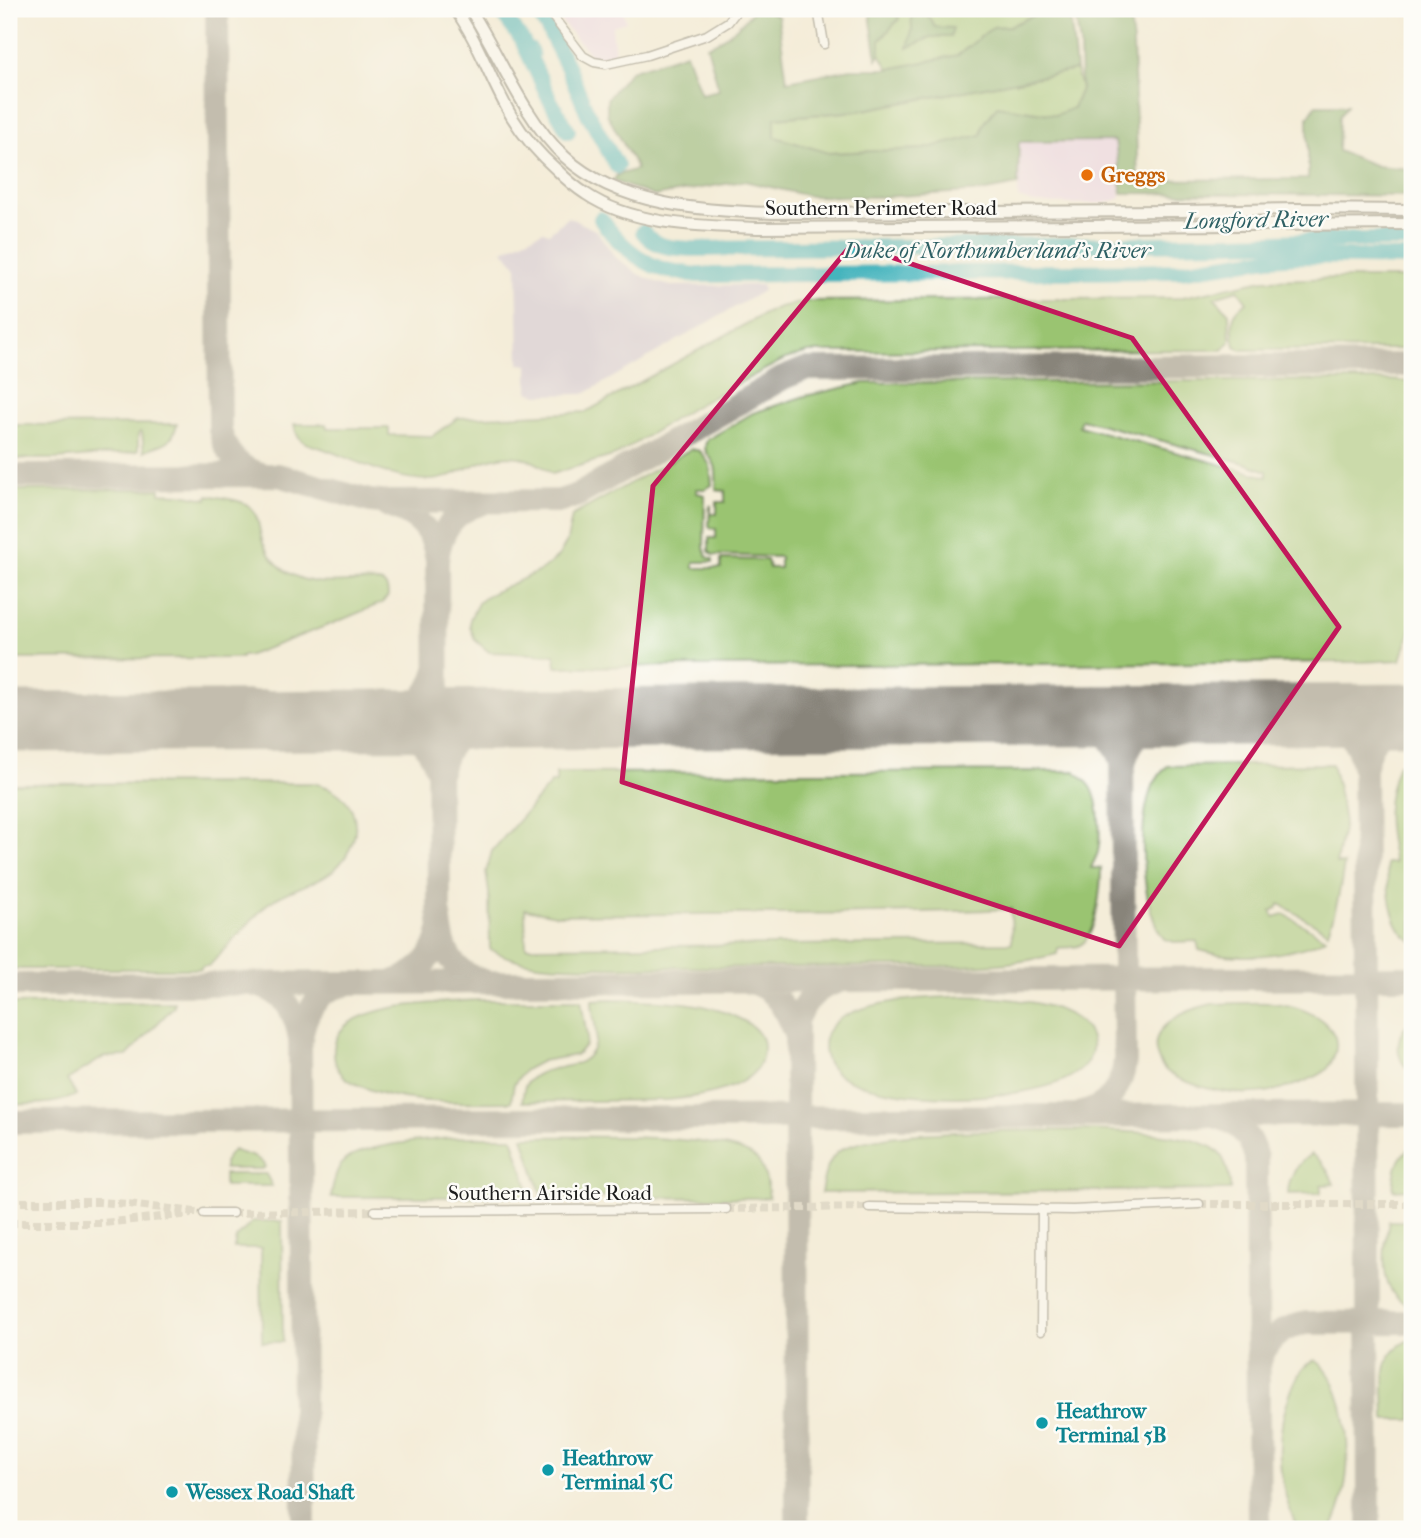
<svg xmlns="http://www.w3.org/2000/svg" width="1421" height="1538" viewBox="0 0 1421 1538" font-family="'IM FELL French Canon',serif">
  <style>
    .built { fill: #ebd1ec }
    .industrial { fill: #cbbfd6 }
    .green { fill: #9ac471; stroke: #5b7046; stroke-width: 2; fill-rule: evenodd }
    .forest { fill: #7baa63; stroke: #4c6340; stroke-width: 2 }
    .lines { fill: none; stroke-linecap: round; stroke-linejoin: round }
    .stream { stroke: #45b4bd; stroke-width: 2.5 }
    .river { stroke: #45b4bd; stroke-width: 16 }
    .taxiway { stroke: #88847a; stroke-width: 24 }
    .runway { stroke: #88847a; stroke-width: 61 }
    .street-tunnel { stroke: #c9c3b3; stroke-width: 8; stroke-dasharray: 8 4; stroke-linecap: butt }
    .street-casing { stroke: #88847a; stroke-width: 11 }
    .secondary-casing { stroke: #88847a; stroke-width: 14 }
    .street { stroke: #fff; stroke-width: 8 }
    .secondary { stroke: #fff; stroke-width: 10 }
    .marked { fill: none; stroke: #c2185b; stroke-width: 5; stroke-linejoin: round }
    .food-dot { fill: #e8710a; stroke: #fdfcf7; stroke-width: 2.5 }
    .culture-dot { fill: #0f9aa8; stroke: #fdfcf7; stroke-width: 2.5 }
    .labels { text-anchor: middle; dominant-baseline: central; stroke-width: 5; stroke-linejoin: round; paint-order: stroke }
    .food-label { font-size: 21px; font-weight: bold; fill: #c56008; stroke: #fdfcf7; text-anchor: start }
    .street-label { font-size: 21px; fill: #1c1c1c; stroke: #fdfcf7 }
    .culture-label { font-size: 21px; font-weight: bold; fill: #0d838f; stroke: #fdfcf7; text-anchor: start }
    .water-label { font-size: 23px; font-style: italic; fill: #2e6064; stroke: #fdfcf7 }
  </style>
  <rect width="100%" height="100%" fill="#fdfcf7"/>
  <filter id="ink" filterUnits="userSpaceOnUse"><feTurbulence type="fractalNoise" baseFrequency=".0143" numOctaves="2"/><feDisplacementMap in="SourceGraphic" scale="14" xChannelSelector="R" yChannelSelector="G"/><feConvolveMatrix kernelMatrix="1 2 1 2 8 2 1 2 1" color-interpolation-filters="sRGB"/></filter>
  <filter id="wash" filterUnits="userSpaceOnUse"><feTurbulence type="fractalNoise" baseFrequency=".00686" numOctaves="4" result="noise"/><feDisplacementMap in="SourceGraphic" scale="28" xChannelSelector="R" yChannelSelector="G"/><feGaussianBlur stdDeviation="1.57" result="paint"/><feColorMatrix in="noise" values="0 0 0 0 0 0 0 0 0 0 0 0 0 0 0 0 0 1.4 0 .05"/><feComposite in="paint" operator="in"/></filter>
  <g filter="url(#wash)">
    <rect width="100%" height="100%" fill="#f4edd9"/>
    <path class="built" d="M612 9H623L626 22 612 26 615 57 593 58 560 20Z
      M1115 141 1121 198 1107 203 1072 204 1034 203 1018 198 1019 142Z"/>
    <path class="industrial" d="M568 217 597 231 615 257 638 274 659 283 671 286 762 285 763 291 584 394 539 395 528 392V365L519 364 517 266 503 250 543 231 549 233Z"/>
    <path class="green" d="M896 9H1074L1071 23 1055 10 1043 11 1010 26 993 27 959 55 889 69 880 54V40L899 19Z
      M1076 70 1081 89 1073 108 1056 115 998 106 981 135 924 149 829 153 775 137V118L858 111Z
      M1346 278H1412V349L1241 350 1235 346C1232 336 1231 318 1237 310 1240 307 1244 304 1247 302L1238 290 1214 297 1229 313 1230 342 1223 350 808 352 783 360 699 404 616 455 552 474C522 448 496 454 463 470 451 475 446 479 432 480 394 481 359 462 324 449 318 446 310 446 304 442 297 438 295 431 294 424H326L327 428H389V435L432 436 458 418 586 412 764 314 779 307 809 301 1178 298 1263 280Z
      M1388 380 1412 382V626L1401 660 1362 662 556 667 555 655 489 652 475 640 470 626V619L478 603 486 596 542 570 559 556 567 541 572 516 691 449 700 451 710 465 712 485 705 489H697V493L705 495 704 547 707 557 713 559V562H694V568H721V559L767 560 769 568H780V557L713 555 709 551V538H716V529L710 528 709 526 710 507 711 505V514H717V502H725V491L716 490C716 483 717 473 715 466 711 454 701 454 707 440L753 413 805 396 864 383ZM1081 419 1248 464 1267 471V477L1079 426Z
      M177 424C172 446 162 443 144 451L142 433 140 432 138 435V451L128 453 57 459H9V425Z
      M160 489V493L181 494 207 499 208 495C220 498 235 498 246 504 260 511 258 530 263 543 270 558 282 571 297 577 322 588 353 579 379 582 386 583 388 590 388 596L382 603 334 623 247 656H241V658L9 659V490Z
      M1412 763V941C1388 927 1389 888 1386 863H1394C1385 823 1384 803 1398 764Z
      M1332 764 1339 793 1344 823 1336 864H1344C1341 888 1337 909 1328 932L1280 904 1277 908 1271 911 1274 917 1284 914 1325 938C1309 950 1263 957 1243 956 1229 956 1213 954 1199 950L1197 941 1174 942 1164 939C1141 908 1139 835 1148 799 1151 786 1158 776 1167 766Z
      M1075 771C1080 776 1087 781 1091 787 1100 801 1101 837 1098 852 1096 858 1093 863 1091 868H1101C1101 886 1097 929 1084 942 1078 949 1066 947 1058 948L1057 954C1002 969 943 966 886 966 790 967 693 968 596 967 561 966 520 967 490 949L489 892 486 872 492 851 551 783H556V773ZM525 909 556 915C707 913 859 916 1011 909L1012 943 526 947Z
      M313 783C329 786 345 795 352 810 362 835 347 863 325 876 306 887 284 891 266 905L209 966H202L201 969H9V784Z
      M967 996C1001 998 1086 1000 1092 1043 1094 1055 1085 1068 1075 1074 1032 1104 882 1105 838 1074 829 1067 824 1058 824 1047 822 997 935 998 967 996Z
      M611 999C653 1001 700 999 738 1018 751 1024 764 1034 763 1049 763 1090 697 1097 667 1100L522 1102C523 1097 523 1091 525 1086 540 1058 587 1078 595 1043 599 1029 591 1014 592 1000Z
      M477 1000H581L587 1037 585 1046 576 1055 542 1061 525 1070 514 1084 511 1102C461 1102 405 1106 358 1085 344 1079 334 1069 334 1053 333 1041 340 1028 351 1022 383 1003 440 1003 477 1000Z
      M174 1002V1006L127 1056 104 1057 67 1080 76 1095C59 1105 28 1104 9 1105V1004Z
      M1212 1004C1233 1004 1260 1001 1281 1004 1305 1007 1346 1026 1334 1056 1332 1060 1330 1067 1326 1070 1320 1076 1310 1079 1303 1082 1268 1096 1234 1097 1199 1086 1184 1081 1166 1076 1159 1061 1143 1026 1186 1010 1212 1004Z
      M1412 1020V1072C1393 1059 1395 1033 1412 1020Z
      M1070 1130C1101 1131 1198 1130 1219 1153 1226 1160 1231 1181 1230 1190L821 1193C823 1180 826 1164 836 1154 862 1127 1027 1131 1070 1130Z
      M463 1137H512L531 1197H331C333 1187 335 1169 344 1161 363 1143 436 1140 463 1137Z
      M523 1137C564 1137 735 1131 758 1161 765 1170 768 1188 769 1198L542 1197Z
      M1412 1147V1189L1393 1190C1394 1173 1397 1155 1412 1147Z
      M233 1150C243 1155 260 1155 265 1167L262 1169H224V1162Z
      M1311 1154C1324 1162 1328 1170 1334 1184L1321 1185V1193L1288 1194C1288 1177 1297 1164 1311 1154Z
      M224 1174H266L272 1186H224Z
      M253 1221H282L283 1342H262L261 1248H234L236 1238Z
      M1389 1221H1412V1306C1376 1297 1383 1249 1389 1221Z
      M1412 1339V1420H1385C1385 1388 1375 1352 1412 1339Z
      M1315 1360C1331 1370 1337 1389 1342 1406 1351 1447 1350 1491 1331 1529H1298C1277 1486 1273 1434 1292 1389 1297 1377 1301 1366 1315 1360Z"/>
    <path class="forest" d="M755 9H765L778 16 787 81 851 69H889L958 55 993 27 1010 26 1043 11 1055 10 1071 23 1076 70 858 111 775 118V137L829 153 924 149 981 135 983 125 997 106 1056 115 1073 108 1081 89 1080 44 1074 9H1129L1133 43 1138 180 1308 179V117L1316 105H1347L1339 117 1338 151 1377 166 1412 169V196L1122 193 1115 141 1019 142 1018 185 986 191 881 197 809 196 744 181 654 196 613 181 617 175 637 169 607 114V99L630 71 686 53 701 94 719 90 707 46C727 39 741 24 755 9Z
      M869 9H896L899 19 880 40V54L877 59Z
      M911 9H932L928 15 935 27 953 28 951 37H931L908 48 912 29Z"/>
    <g class="lines">
      <path class="stream" d="M522 40 535 45 539 55"/>
      <path class="river" d="M499 9 522 40 550 100 568 131
        M535 9 547 27 568 68 588 114 617 166
        M601 219C615 240 638 261 662 269 673 272 685 273 696 275L1180 271 1269 258 1300 256 1412 258
        M643 232C655 248 674 248 692 249L1230 243 1346 240H1412"/>
      <path class="taxiway" d="M217 9 220 430C225 452 238 469 262 474
        M9 476 278 475 370 501 380 502 560 501 578 495 783 378 805 369 1412 365
        M481 504C452 512 441 531 437 560L439 908C441 943 446 971 485 981
        M387 506C416 514 432 529 437 559
        M1310 714C1343 722 1358 736 1364 770L1367 1061 1369 1529
        M1023 716C1065 717 1106 712 1122 762L1125 1061C1122 1086 1109 1107 1082 1113
        M333 720C349 716 369 720 387 718 411 716 430 695 436 672
        M377 721C406 723 429 741 437 769
        M441 769C453 715 502 721 544 721V719
        M1123 770C1128 736 1147 722 1179 715
        M1364 770C1369 743 1383 720 1412 715
        M395 981C420 973 435 956 440 930
        M748 982C776 987 786 1011 795 1034
        M9 985 1412 977
        M255 985C285 991 296 1013 300 1040L304 1529
        M301 1039C304 1015 317 989 345 985
        M1217 1117C1239 1122 1251 1137 1256 1158L1259 1529
        M9 1122 1412 1114
        M1259 1365C1265 1340 1282 1327 1307 1323L1412 1322
        M797 1529 796 1021C804 1002 817 987 838 982"/>
      <path class="runway" d="M9 722 1412 714"/>
    </g>
  </g>
  <g filter="url(#ink)">
    <g class="lines">
      <path class="street-tunnel" d="M9 1202H99L128 1204 204 1213
        M1199 1204H1412
        M726 1209 869 1207
        M232 1213 375 1211
        M9 1223H103L191 1214"/>
      <defs>
        <path id="street" d="M547 9 583 56 594 62 606 64 647 55 707 35 728 22 738 9
          M818 9 824 44
          M869 1207 1073 1210 1199 1204
          M375 1211 726 1209
          M204 1213H232
          M1041 1331 1042 1209"/>
        <path id="secondary" d="M455 9C479 42 491 82 512 117 524 137 540 155 557 170 566 179 575 187 586 194 633 226 702 226 757 228L1412 224
          M470 9C491 42 507 78 528 111 538 127 551 144 565 157 618 206 704 211 772 213L1182 211 1297 209 1412 210"/>
      </defs>
      <use href="#street" class="street-casing"/>
      <use href="#secondary" class="secondary-casing"/>
      <use href="#street" class="street"/>
      <use href="#secondary" class="secondary"/>
    </g>
  </g>
  <path d="M0 0H1421V1538H0ZM852 244 1132 338 1339 627 1119 946 622 782 653 486Z" fill="#f4edd9" fill-opacity=".55" fill-rule="evenodd"/>
  <path class="marked" d="M852 244 1132 338 1339 627 1119 946 622 782 653 486Z"/>
  <circle class="food-dot" cx="1087" cy="175" r="7"/>
  <g class="culture-dot">
    <circle cx="1042" cy="1423" r="7"/>
    <circle cx="548" cy="1470" r="7"/>
    <circle cx="172" cy="1492" r="7"/>
  </g>
  <g class="labels">
    <g class="food-label">
      <text x="1101" y="175">Greggs</text>
    </g>
    <g class="street-label">
      <text x="881" y="208">Southern Perimeter Road</text>
      <text x="550" y="1193">Southern Airside Road</text>
    </g>
    <g class="culture-label">
      <text x="1056" y="1411">Heathrow<tspan x="1056" dy="24">Terminal 5B</tspan></text>
      <text x="562" y="1458">Heathrow<tspan x="562" dy="24">Terminal 5C</tspan></text>
      <text x="186" y="1492">Wessex Road Shaft</text>
    </g>
    <g class="water-label">
      <text transform="translate(1256 220) rotate(-1)">Longford River</text>
      <text x="997" y="250">Duke of Northumberland's River</text>
    </g>
  </g>
  <rect width="1421" height="1538" fill="none" stroke="#fdfcf7" stroke-width="35"/>
</svg>
